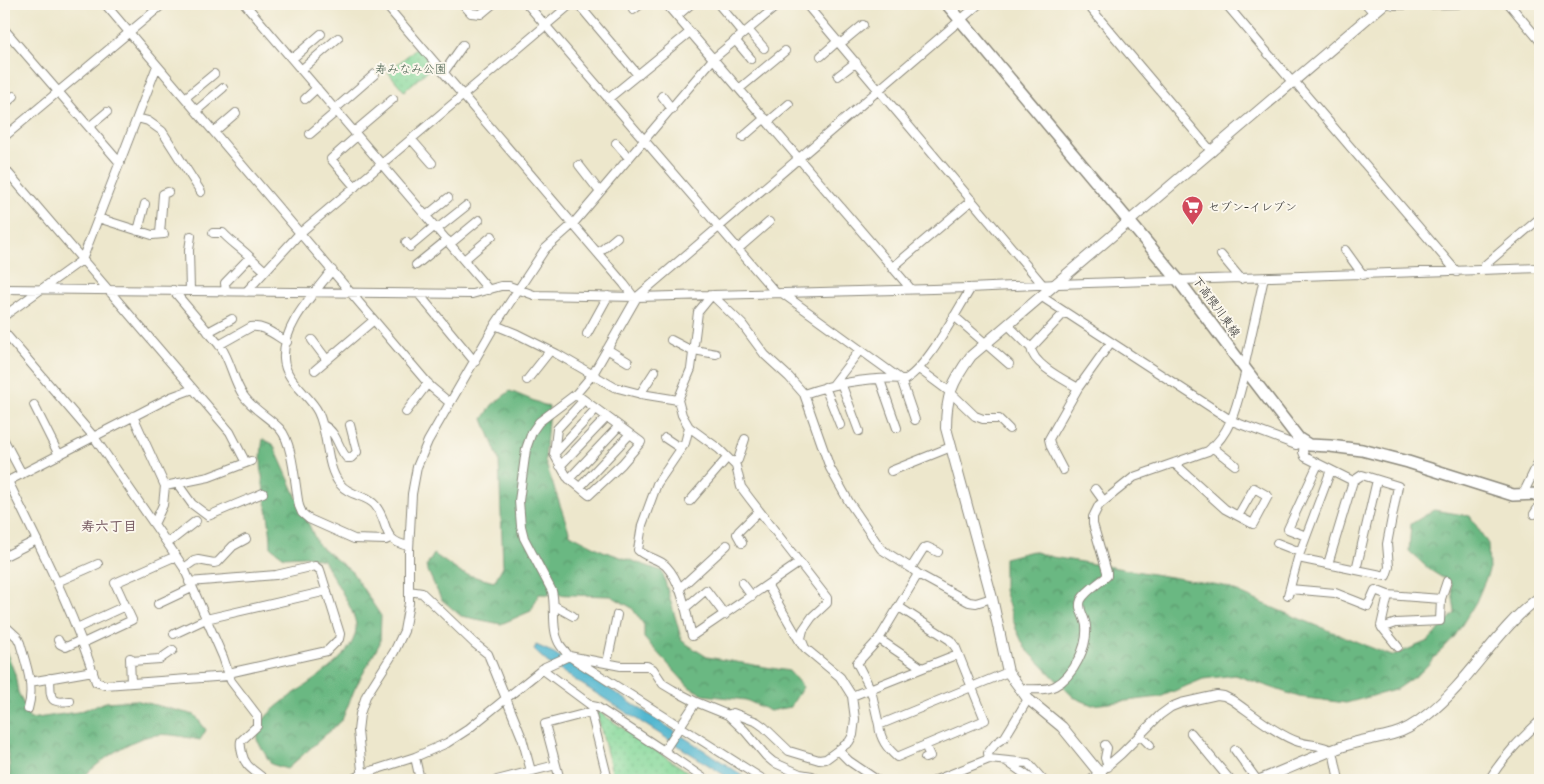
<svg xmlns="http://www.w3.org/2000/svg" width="1544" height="784" viewBox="0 0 1544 784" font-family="Pangolin,'Klee One',sans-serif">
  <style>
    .forest { fill: url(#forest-crowns); stroke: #4b7256 }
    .park { fill: url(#park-dots); stroke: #588262 }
    .water { fill: #52b7d0; stroke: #3e717e }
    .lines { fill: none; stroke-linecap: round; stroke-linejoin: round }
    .minor-casing { stroke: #8c897c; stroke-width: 10 }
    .tertiary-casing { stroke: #8c897c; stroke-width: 12 }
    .secondary-casing { stroke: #8c897c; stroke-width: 14 }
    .minor { stroke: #fff; stroke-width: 8 }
    .tertiary { stroke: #fff; stroke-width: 10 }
    .secondary { stroke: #fff; stroke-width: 11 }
    .labels { text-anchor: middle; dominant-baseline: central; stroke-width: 4; stroke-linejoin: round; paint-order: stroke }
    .park-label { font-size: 12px; fill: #465f4c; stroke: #fbf7ec }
    .poi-label { font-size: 12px; fill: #2b2b2b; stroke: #fbf7ec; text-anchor: start }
    .street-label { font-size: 12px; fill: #2b2b2b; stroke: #fbf7ec }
    .neighbourhood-label { font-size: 14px; font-weight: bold; fill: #70535c; stroke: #fbf7ec }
  </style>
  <defs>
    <pattern id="forest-crowns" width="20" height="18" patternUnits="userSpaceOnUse" patternTransform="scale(1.25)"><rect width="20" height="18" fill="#6bb882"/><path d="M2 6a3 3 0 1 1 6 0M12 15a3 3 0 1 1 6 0" fill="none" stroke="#58966b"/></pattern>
    <pattern id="park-dots" width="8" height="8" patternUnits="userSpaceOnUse" patternTransform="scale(1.25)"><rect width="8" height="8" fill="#84d89a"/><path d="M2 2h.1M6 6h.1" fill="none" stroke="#72ba85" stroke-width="1.8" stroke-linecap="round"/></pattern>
  </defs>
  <rect width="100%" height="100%" fill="#fbf7ec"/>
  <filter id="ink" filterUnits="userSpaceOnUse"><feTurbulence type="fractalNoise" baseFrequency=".02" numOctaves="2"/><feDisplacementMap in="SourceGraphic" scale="10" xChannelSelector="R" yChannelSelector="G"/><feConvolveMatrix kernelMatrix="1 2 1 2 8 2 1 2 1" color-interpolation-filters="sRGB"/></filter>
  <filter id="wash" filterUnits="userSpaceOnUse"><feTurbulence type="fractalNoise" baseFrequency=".0096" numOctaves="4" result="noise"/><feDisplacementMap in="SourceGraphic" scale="20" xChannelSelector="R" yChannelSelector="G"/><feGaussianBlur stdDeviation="1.12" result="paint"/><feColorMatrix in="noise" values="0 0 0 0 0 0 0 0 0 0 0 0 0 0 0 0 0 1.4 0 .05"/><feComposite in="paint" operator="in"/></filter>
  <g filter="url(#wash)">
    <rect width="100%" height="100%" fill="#ede7cc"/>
    <path class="forest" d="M510 391 549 407 545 461 570 534 603 551 662 571 682 641 707 657 789 671 803 687 790 707 770 711 746 700 704 695 689 687 644 638V625L632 608 611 596 539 594 531 611 501 624 461 616 441 599 426 567 434 554 461 573 494 582 503 566 499 460 483 419 492 405Z
      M263 439 273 444 318 545 352 572 381 616 380 643 355 688 342 720 287 769 271 764 257 740C258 735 258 726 262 722 282 692 358 665 356 625 355 610 331 575 323 560L305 556 284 557 271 547C271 511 256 475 263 439Z
      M1434 510 1470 516 1488 544 1489 571 1476 602 1455 636 1421 672 1395 690 1346 703 1299 697 1235 675 1203 679 1160 697 1092 705 1073 697 1025 648 1016 629 1004 590V558L1032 551 1052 557 1224 586 1278 610 1392 656 1428 641 1455 613 1451 583 1430 570 1409 551 1411 524Z
      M4 645 15 674 18 692 30 719 78 712 106 702 135 700 195 715 206 730 200 740C184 737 166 732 150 736 128 740 95 764 81 780H10C10 769 9 751 4 742Z"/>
    <path class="park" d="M419 46 434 65 404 91 388 72Z
      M596 710 700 780H614Z"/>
    <path class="water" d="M536 645 554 653 750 780H732L547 662 534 650Z"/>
  </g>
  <g filter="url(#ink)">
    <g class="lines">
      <defs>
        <path id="minor" d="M105 4 408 360 431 387 450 403
          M245 4 489 290
          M385 4 624 284 633 296
          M463 4 471 13 481 14 493 4
          M527 4 776 293
          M578 4 638 75
          M666 4 911 289
          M806 4 1043 285
          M1087 4 1212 152
          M1226 4 1293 83
          M1366 4 1374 13
          M1390 4 1394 5 1458 4
          M1509 4 1540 41
          M720 6 743 33
          M633 10 641 4
          M677 16 691 4
          M4 29 120 163
          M748 30 764 48
          M735 40 751 59
          M840 44 863 25
          M821 56 838 41
          M292 59 321 34
          M301 70 338 38
          M444 72 463 45
          M838 76 856 62
          M1294 81 1457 272
          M739 89 785 51
          M662 96 672 109
          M185 98 214 74
          M305 99 317 88
          M608 99 690 32
          M4 105 14 96
          M335 109 375 74
          M196 111 223 88
          M137 118 148 121 162 131 201 192
          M768 122 789 104
          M89 127 107 112
          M214 132 236 113
          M354 132 393 99
          M310 134 337 111
          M4 137 163 4
          M743 137 765 118
          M411 139 432 163
          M616 143 629 158
          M579 165 600 192
          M4 168 230 432 246 463
          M355 187 331 159 357 136
          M426 216 448 198
          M98 218 152 235 164 234
          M437 229 466 206
          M138 231 145 204
          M213 233H223C231 242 241 248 250 257
          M160 234 163 194 168 192
          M406 242 410 247 435 226
          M450 244 479 220
          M738 249 769 222
          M1345 250 1363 275
          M598 253 617 237
          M1221 255 1241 279
          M464 260 492 236
          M416 265 447 240
          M892 268 972 200
          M332 270C313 295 282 326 284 359 285 381 309 394 318 412 329 434 325 466 340 484 349 496 367 495 375 505 390 523 380 541 409 546
          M1484 270 1485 265 1540 218
          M4 289 472 294 501 286H509L534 295 637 297 712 295 969 288 1058 284 1540 268
          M173 290 221 347C231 362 233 380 243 395 252 409 269 417 280 429 293 443 295 486 299 506L302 513 309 519 354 539 386 540 390 538
          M190 291 189 250 191 236
          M226 292 225 283 250 257 265 271
          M246 292 300 233 571 4
          M418 293 475 362
          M782 293 899 378
          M1042 297 1232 421 1296 445 1304 442 1303 452 1305 457 1353 481 1362 475 1398 486 1387 544 1389 567 1386 576 1298 558 1331 470
          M4 316 82 260 157 66
          M954 316 1009 364
          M495 325 517 334 557 354 614 387 641 394 678 400
          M1008 325 1031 348 1065 312
          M4 332 94 437 176 556 184 568 223 657 231 681 257 715V726L241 741C240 745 241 748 242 753 245 768 255 770 265 780
          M208 332 232 319
          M587 334 608 296
          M312 340 327 360
          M671 340 694 352
          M219 345 251 327C264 325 276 336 287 342
          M1031 348C1033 365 1065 380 1078 388L1111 342
          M607 349 628 362
          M694 350 716 354
          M1244 368 1264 278
          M919 369 950 392 975 416 983 419H999L1009 429
          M315 370 374 320
          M901 379 915 420
          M527 380 550 351
          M880 380 897 428
          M841 383 859 431
          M833 385 860 350
          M825 387 840 425
          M576 394 641 442 622 464 589 495 567 477 554 454 557 429 584 400
          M640 394 655 371
          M804 394C836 383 872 377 906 379 929 365 956 312 971 288
          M34 405 59 455
          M406 412 428 383
          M133 416 165 486 209 477 251 461
          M323 425C338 433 337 447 347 458H351L357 452 350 425
          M689 427 685 443 657 484 642 525 638 550C646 558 658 558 666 566 683 584 686 614 692 636L799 563
          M665 438 677 446 684 445
          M4 440 22 474
          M1212 447 1235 465
          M554 454 596 409
          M732 462 738 460 745 439
          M1174 463 1225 509 1253 524 1268 496 1254 488 1238 516
          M560 466 607 417
          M1063 470 1051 447 1049 439 1078 388
          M891 471 951 447
          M569 479 619 426
          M8 481 171 397 193 389
          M177 483 192 504 208 516 263 493
          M4 484 8 481C40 547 74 612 96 682L105 685 229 676 233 672 327 651 339 639 340 634 320 570 315 566 276 575 189 582
          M580 487 630 434
          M1095 489 1103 500
          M1523 494 1540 459
          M690 501 727 458
          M1534 514 1540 505
          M154 524 163 505 165 486
          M1306 536 1288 529 1318 464
          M168 543 196 521
          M742 543 737 534 739 531 759 511
          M1277 543 1300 552
          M5 556 37 540
          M1328 564 1353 481
          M184 568 194 561 198 560 214 563 218 562 233 546 246 539
          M911 568 923 549 927 547 938 552
          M1356 570 1377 480
          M918 574 879 639 857 663 871 690 879 725 1008 672
          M57 582 98 564
          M742 583 752 596
          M768 586 802 645
          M679 589 727 545
          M1290 589 1335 593 1368 606 1375 590 1388 595 1441 599 1447 581
          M409 591 422 593 474 643 488 654 522 738 531 771
          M1288 595 1298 558
          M1388 595 1381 626 1398 647
          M158 604 192 588
          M555 606 573 616
          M685 608 706 590 725 615
          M4 625 17 637 20 643C26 665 35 686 28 709
          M77 628 125 606
          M1382 628 1396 623 1440 621 1441 599
          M174 634 206 619 327 591
          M879 639 922 668
          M58 640 60 644 66 647 81 640
          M83 643 132 620 115 583 176 556
          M130 658 131 683
          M131 661 160 659 173 650
          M607 663 617 615
          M542 669 592 706 597 707 664 751 706 780
          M50 678C51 698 48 704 70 701
          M30 682 93 671
          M1020 689C1031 689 1045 691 1055 686 1074 676 1088 646 1086 626 1085 616 1077 609 1081 600 1086 590 1100 583 1107 576V572L1093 524V517L1099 505 1134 477 1208 451C1233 432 1238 399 1246 370
          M852 696 958 654
          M728 715 733 713 757 722 764 727 789 751 819 760 826 759 849 742 853 735 855 719 852 696 840 677 805 648 801 638 803 630 812 617 827 603V598L750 499 741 487 736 466 719 449 689 427 682 415 678 400 691 369 698 312 712 295 742 324 765 355 789 377 804 394 830 468 849 502 881 549 911 568 918 574 969 602 976 603 992 598
          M879 725C880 739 887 748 897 757L985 720 956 648 950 640 899 607
          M1191 733 1230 780
          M1140 735 1150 745
          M1105 745 1107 748 1105 758 1108 767
          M838 750 849 761 877 780
          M1235 750 1257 780
          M664 751 696 702
          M415 757 420 780
          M925 758 930 756 925 745
          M989 759 988 753 996 743 1005 737 1028 699
          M1006 761 1033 780
          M351 780 362 774 415 757 447 743 467 730 545 667 569 656 621 666H647L653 669 663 684 673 690 696 702 728 715 745 731 766 756 773 762 800 774 812 776 818 780
          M363 780 358 731 360 714 366 696 394 652 404 631 409 603V550L412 494 417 467 428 441 495 325 545 249 573 224 713 59 779 4
          M497 780 556 765
          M560 780 545 724 591 712 608 780
          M764 780 569 656C565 651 561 647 559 643 551 628 556 607 552 591L524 538 521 526 519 501 526 449 532 432 539 422 576 394 593 374 637 297 979 4
          M936 780 989 759 1028 763 1043 780
          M1091 780 1121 754 1160 715 1171 707 1181 703 1217 695 1224 696 1232 700C1251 713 1279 736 1299 742 1313 746 1320 744 1333 751L1339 780
          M1489 780C1503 757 1521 739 1540 721"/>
        <path id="tertiary" d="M1105 780 1062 727 1028 699 1008 672 992 598 946 428C946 396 952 382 971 356L1384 4
          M1260 780C1287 769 1314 757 1341 747 1358 740 1376 739 1393 734 1405 731 1417 723 1427 715 1470 682 1496 629 1540 597"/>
        <path id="secondary" d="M947 4 1179 281 1246 370 1299 439 1309 445 1330 446 1362 450 1408 462 1513 495 1540 494"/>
      </defs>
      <use href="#minor" class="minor-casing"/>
      <use href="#tertiary" class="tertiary-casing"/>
      <use href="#secondary" class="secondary-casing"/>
      <use href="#minor" class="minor"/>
      <use href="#tertiary" class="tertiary"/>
      <use href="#secondary" class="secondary"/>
    </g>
  </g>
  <defs>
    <symbol id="supermarket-pin" viewBox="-11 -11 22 30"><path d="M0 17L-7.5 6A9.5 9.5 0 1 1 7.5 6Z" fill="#d1495b" stroke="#fbf7ec"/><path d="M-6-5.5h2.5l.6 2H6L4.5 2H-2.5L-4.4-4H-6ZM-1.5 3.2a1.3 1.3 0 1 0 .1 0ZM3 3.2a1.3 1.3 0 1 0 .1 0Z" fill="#fff"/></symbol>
  </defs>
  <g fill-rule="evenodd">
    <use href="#supermarket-pin" x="1180" y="194" width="25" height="34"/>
  </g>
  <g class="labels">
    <g class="park-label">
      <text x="411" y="69">寿みなみ公園</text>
    </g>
    <g class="poi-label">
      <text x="1208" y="207">セブン-イレブン</text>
    </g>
    <g class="street-label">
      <text transform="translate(1216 307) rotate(54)">下高隈川東線</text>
    </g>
    <g class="neighbourhood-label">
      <text x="109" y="526">寿六丁目</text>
    </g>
  </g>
  <rect width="1544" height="784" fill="none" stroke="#fbf7ec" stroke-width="20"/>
</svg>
